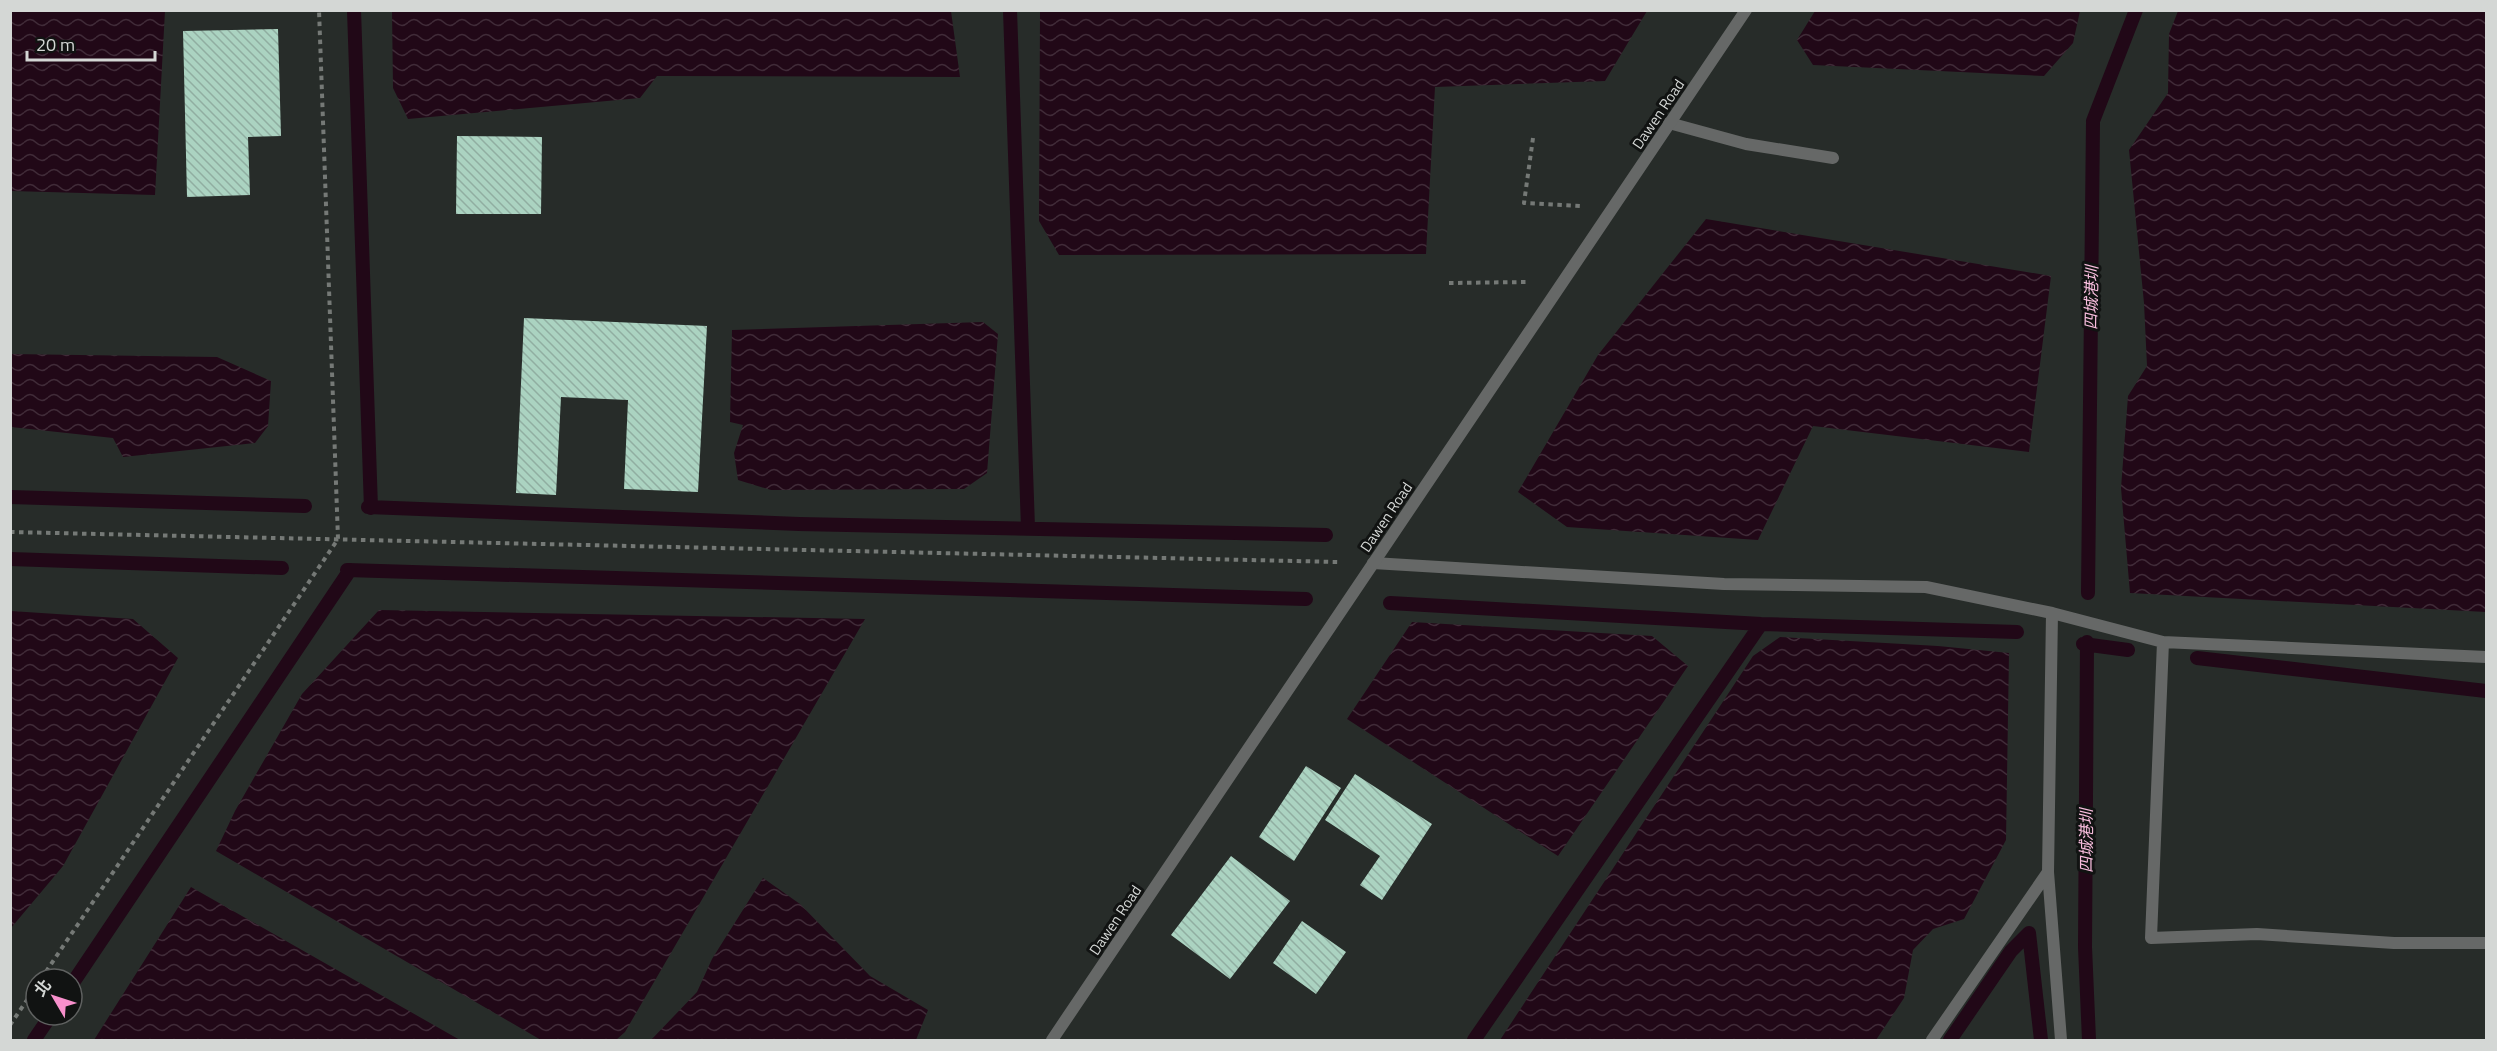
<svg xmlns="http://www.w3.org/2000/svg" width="2497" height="1051" viewBox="0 0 2497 1051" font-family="'Titillium Web','Noto Sans TC',sans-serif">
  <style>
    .water { fill: url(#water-waves) }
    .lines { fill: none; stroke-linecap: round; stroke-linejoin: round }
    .stream { stroke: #210817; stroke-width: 14 }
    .building { fill: url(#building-back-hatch) }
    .path { stroke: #757976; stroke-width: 4; stroke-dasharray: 4.5 4.5; stroke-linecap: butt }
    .service { stroke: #666867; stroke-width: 12 }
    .minor { stroke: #666867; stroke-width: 12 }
    .tertiary { stroke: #666867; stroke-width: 12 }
    .labels { text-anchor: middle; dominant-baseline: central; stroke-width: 6; stroke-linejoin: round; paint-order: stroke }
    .street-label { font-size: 15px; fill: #d4d7d5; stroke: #111312 }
    .water-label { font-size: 16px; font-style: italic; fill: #f9bede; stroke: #111312 }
  </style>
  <defs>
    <pattern id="water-waves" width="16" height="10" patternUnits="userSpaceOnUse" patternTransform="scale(1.5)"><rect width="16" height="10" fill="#210817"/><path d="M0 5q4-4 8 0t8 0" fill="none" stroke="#402b38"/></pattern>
    <pattern id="building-back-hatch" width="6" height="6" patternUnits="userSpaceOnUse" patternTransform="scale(1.5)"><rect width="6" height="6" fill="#abd3c1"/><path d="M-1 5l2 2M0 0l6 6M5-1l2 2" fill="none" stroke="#90aea1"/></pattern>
  </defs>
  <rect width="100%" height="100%" fill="#272c29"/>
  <path class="water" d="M11 10 165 11 155 195 11 191Z
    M392 11H951L960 77 657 76 640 98 408 119 393 88Z
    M1040 11V10L1647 11 1605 81 1435 87 1426 254 1059 255 1039 221Z
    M1815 11V10L2080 11 2073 43 2044 76 1813 65 1797 40Z
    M2178 11H2486V612L2130 593 2121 488 2128 396 2147 366 2144 303 2129 150 2168 93 2169 34Z
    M1706 219 2051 276 2029 452 1813 426 1758 540 1567 527 1518 492 1598 355Z
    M983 322 998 334 987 473 964 489 771 490 738 480 734 453 743 425 730 422 732 330Z
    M11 354 217 357 271 381 268 426 255 443 123 457 113 438 11 427Z
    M379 610 865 619 625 1032 616 1040H541L216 851 235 811 302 694Z
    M11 611 133 619 178 658 63 866 11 928Z
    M1412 622 1652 636 1688 666 1558 856 1347 719Z
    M1780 637 1938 646 2009 653 2006 840 1964 919 1933 929 1913 950 1904 998 1876 1040H1500L1753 656Z
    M763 878 800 904 870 976 928 1010 916 1040H651L697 992 712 959Z
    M191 887 460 1040H94Z"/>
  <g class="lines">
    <path class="stream" d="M354 10 371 508
      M1010 10 1028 528
      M10 497 305 506
      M368 507 799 524 1326 535
      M10 559 282 568
      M347 570 1306 599
      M2088 593 2093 121 2136 10
      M1390 603 1761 624 2017 632
      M2087 642 2085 947 2089 1040
      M2083 644 2128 650
      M2197 658 2486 691
      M72 984 350 570
      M34 1040 51 1015
      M1474 1040 1761 624
      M1950 1040 2011 951 2029 933 2041 1040"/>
  </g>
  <path class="building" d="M278 29 281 136 248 137 250 195 187 197 183 31Z
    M457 136 542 137 541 214H456Z
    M524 318 707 326 698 492 624 489 628 400 561 397 556 495 516 493Z
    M1306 766 1341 788 1294 861 1259 837Z
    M1355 774 1432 824 1382 900 1360 885 1380 856 1325 820Z
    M1231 856 1290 901 1230 979 1171 935Z
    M1302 921 1346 952 1316 994 1273 963Z"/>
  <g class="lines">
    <path class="path" d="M1533 138 1524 203 1581 206
      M1449 283 1528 282
      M10 532 1338 562
      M41 979 338 539 319 10
      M10 1025 36 987"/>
    <path class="service" d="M1373 563 1724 584 1926 587 2052 613 2048 872 2061 1040
      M2052 613 2163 642 2486 657
      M2163 642 2151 938 2257 934 2394 943H2486
      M1932 1040 2048 872"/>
    <path class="minor" d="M1669 123 1746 144 1833 158"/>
    <path class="tertiary" d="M1052 1040 1746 10"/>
  </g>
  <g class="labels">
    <g class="street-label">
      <text transform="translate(1658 114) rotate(-56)">Dawen Road</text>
      <text transform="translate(1386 517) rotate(-56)">Dawen Road</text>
      <text transform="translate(1115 920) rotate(-56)">Dawen Road</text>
    </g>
    <g class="water-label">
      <text transform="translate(2091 298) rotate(-89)">四城港圳</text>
      <text transform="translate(2086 841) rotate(-90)">四城港圳</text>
    </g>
  </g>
  <rect width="2497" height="1051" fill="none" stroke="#d4d7d5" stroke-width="24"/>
  <g transform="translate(54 997) rotate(309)"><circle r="28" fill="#111312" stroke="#5f6160" stroke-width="1.5"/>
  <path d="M0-4.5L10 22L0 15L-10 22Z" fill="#f890cc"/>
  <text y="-9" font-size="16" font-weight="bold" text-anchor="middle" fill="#d4d7d5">北</text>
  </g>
  <path d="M27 51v9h128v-9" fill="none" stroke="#d4d7d5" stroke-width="3"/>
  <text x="36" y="51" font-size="18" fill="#d4d7d5" stroke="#111312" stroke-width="4.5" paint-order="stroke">20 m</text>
</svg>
